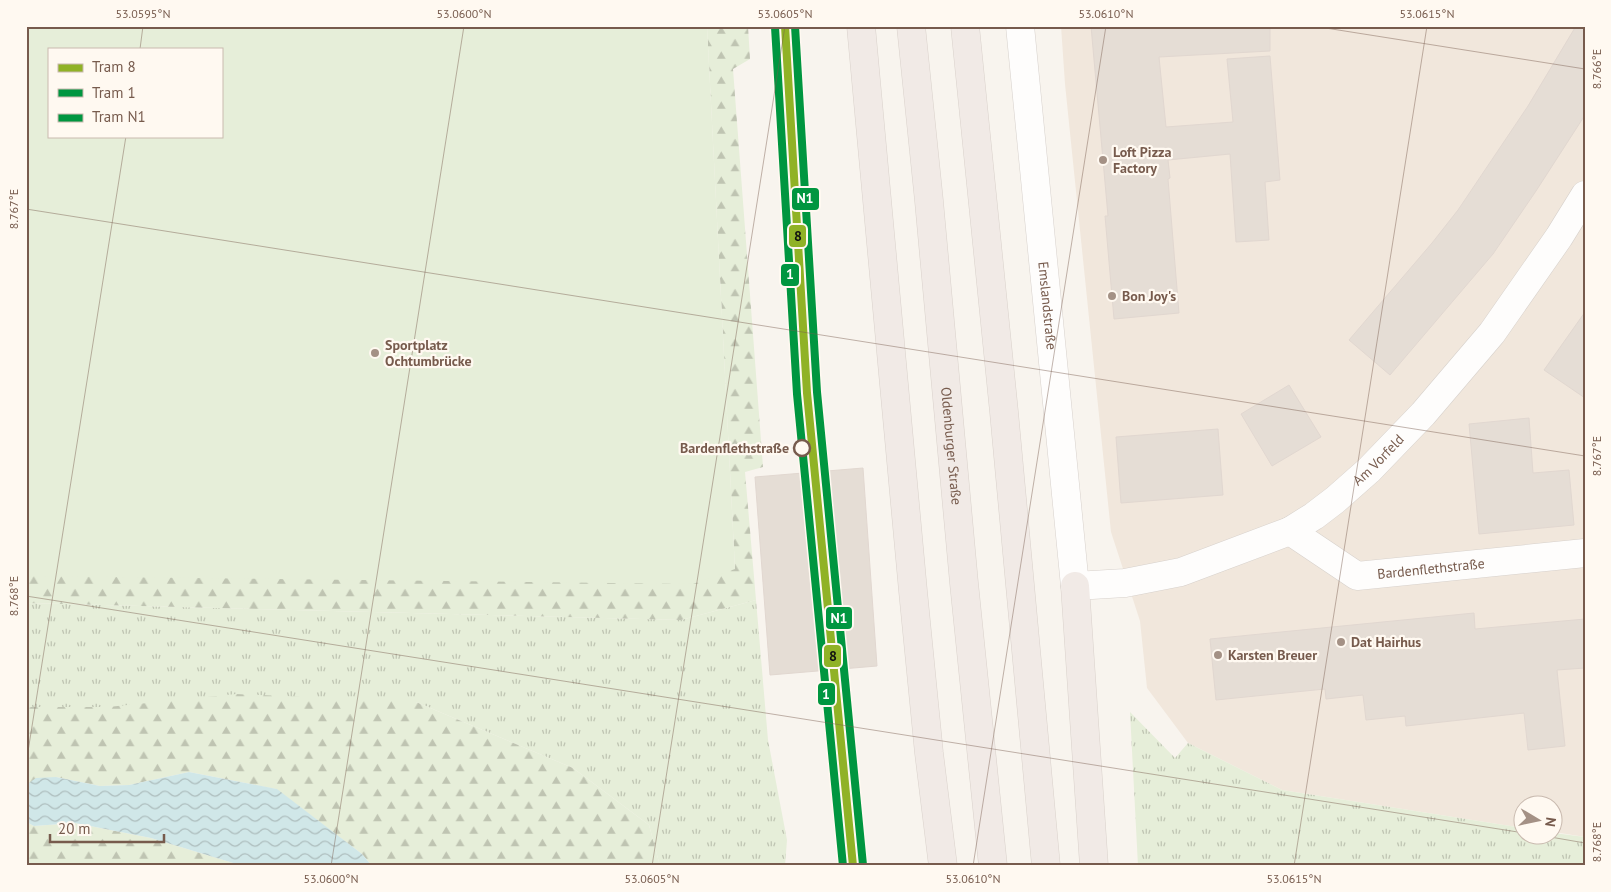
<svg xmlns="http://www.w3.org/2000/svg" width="1611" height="892" viewBox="0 0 1611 892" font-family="'PT Sans',sans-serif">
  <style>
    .residential { fill: #f1e7dc }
    .grass { fill: url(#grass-tufts) }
    .forest { fill: url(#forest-firs) }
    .pitch { fill: #e6eed9; fill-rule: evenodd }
    .water { fill: url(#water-waves) }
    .building { fill: #e5ddd5; stroke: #e1d7d0 }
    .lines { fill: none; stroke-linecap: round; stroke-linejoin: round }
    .minor-casing { stroke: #d7d1cc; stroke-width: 29 }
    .highway-casing { stroke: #d9d1cb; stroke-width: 29 }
    .minor { stroke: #fefdfc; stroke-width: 28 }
    .highway { stroke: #f1eae6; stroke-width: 28 }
    .tram-1-casing { stroke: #fff9f1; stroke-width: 11 }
    .tram-2-casing { stroke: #fff9f1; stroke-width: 11 }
    .tram-3-casing { stroke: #fff9f1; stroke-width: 11 }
    .tram-1 { stroke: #90b226; stroke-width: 8 }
    .tram-2 { stroke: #009640; stroke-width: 8 }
    .tram-3 { stroke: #009640; stroke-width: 8 }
    .ticks { fill: none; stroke: #775b4d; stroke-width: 1; stroke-opacity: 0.45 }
    .poi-dot { fill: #a49185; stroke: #fff9f1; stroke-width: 2 }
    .stop-dot { fill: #fff9f1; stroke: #775b4d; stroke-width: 2.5 }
    .labels { text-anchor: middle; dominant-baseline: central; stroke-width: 4.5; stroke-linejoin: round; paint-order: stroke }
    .poi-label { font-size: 14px; font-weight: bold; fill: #775b4d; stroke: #fff9f1; text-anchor: start }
    .street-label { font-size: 14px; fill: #775b4d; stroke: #fff9f1 }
    .stop-label { font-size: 14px; font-weight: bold; fill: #775b4d; stroke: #fff9f1; text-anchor: end }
    .line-badge { stroke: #fff9f1; stroke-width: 2 }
    .badge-label { font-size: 14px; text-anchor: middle; font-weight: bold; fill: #fff }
    .pale-badge-label { font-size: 14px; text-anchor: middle; font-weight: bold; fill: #111 }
    .neatline { fill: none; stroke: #775b4d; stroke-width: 2 }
    .ticks-label { font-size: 12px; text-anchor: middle; fill: #775b4d }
  </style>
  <defs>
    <pattern id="grass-tufts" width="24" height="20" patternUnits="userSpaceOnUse" patternTransform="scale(1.25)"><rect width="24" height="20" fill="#e6eed9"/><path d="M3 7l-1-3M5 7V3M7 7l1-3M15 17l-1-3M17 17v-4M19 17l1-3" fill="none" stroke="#bfc4b2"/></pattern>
    <pattern id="forest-firs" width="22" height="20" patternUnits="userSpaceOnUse" patternTransform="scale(1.25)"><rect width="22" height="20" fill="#e6eed9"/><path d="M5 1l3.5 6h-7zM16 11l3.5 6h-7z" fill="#bfc4b2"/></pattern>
    <pattern id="water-waves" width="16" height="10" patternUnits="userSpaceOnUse" patternTransform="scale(1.25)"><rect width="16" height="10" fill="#d0e7e8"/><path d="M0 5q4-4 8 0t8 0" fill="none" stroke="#aebebe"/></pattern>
  </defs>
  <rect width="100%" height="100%" fill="#f8f4ee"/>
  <path class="residential" d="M1061 26H1585V837L1554 832V804H1524L1523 828 1282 790 1188 743 1147 688 1140 621 1111 532 1065 84Z"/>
  <path class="grass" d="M756 600 768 740 787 840 785 866H660L649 825 573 768 416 702 108 707H26V603L681 620Z
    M1130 712 1175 758 1188 743 1282 790 1523 828 1524 834H1554V833L1585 837V866H1138Z"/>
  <path class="forest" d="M707 26H748L750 59 733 69 763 467 745 472 756 600 681 620 26 603V575L735 569Z
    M236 694 416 702 573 768 649 825 660 866H372L362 854 276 789 189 772 129 785 100 786 56 777 26 785V707H108Z
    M26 822 34 826 75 823 151 838 243 866H26Z"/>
  <path class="pitch" d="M26 26H707L735 569 693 584 26 576ZM49 49H221V136H49Z"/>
  <path class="water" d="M189 772 277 789 362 854 372 866H243L151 838 75 823 34 826 26 822V785L36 778 56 777 100 786 129 785Z"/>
  <path class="building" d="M1091 26H1270V51L1159 57 1166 127 1233 122 1227 59 1270 56 1280 180 1265 182 1269 240 1236 242 1230 154 1168 160 1170 178 1168 179 1179 313 1114 319 1105 216H1108Z
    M1576 26H1585V115L1536 191 1493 254 1390 375 1349 340 1432 243 1458 210 1528 106Z
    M1585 312V398L1544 370Z
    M1289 385 1321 437 1272 466 1241 414Z
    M1529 418 1533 473 1569 470 1574 525 1479 534 1469 424Z
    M1218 429 1223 495 1121 503 1116 437Z
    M863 468 877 666 770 675 755 477Z
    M1474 613 1475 629 1585 619V668L1557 670 1565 746 1528 750 1524 713 1406 726 1405 716 1366 720 1363 695 1326 699 1325 689 1216 700 1210 639Z"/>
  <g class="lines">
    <defs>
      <g id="minor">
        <path id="s1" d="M1020 26 1075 586 1125 583 1181 572 1290 531 1314 516 1335 500 1369 470 1423 414 1492 333 1559 237 1585 195"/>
        <path id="s2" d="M1290 531 1357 576 1585 553"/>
      </g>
      <g id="highway">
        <path d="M861 26 913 591 929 753 943 866"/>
        <path id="s3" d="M911 26 929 201 964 583 993 866"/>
        <path d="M965 26 1004 412 1046 866"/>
        <path d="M1075 586 1094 866"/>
      </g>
    </defs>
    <use href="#minor" class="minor-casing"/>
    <use href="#highway" class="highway-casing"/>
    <use href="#minor" class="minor"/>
    <use href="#highway" class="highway"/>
    <defs>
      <path id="tram-1" d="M785 26 807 393 853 866"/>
      <path id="tram-2" d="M775 27 797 394 843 866"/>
      <path id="tram-3" d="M795 26 817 392 863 865"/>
    </defs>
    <use href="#tram-1" class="tram-1-casing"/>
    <use href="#tram-2" class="tram-2-casing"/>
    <use href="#tram-3" class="tram-3-casing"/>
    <use href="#tram-1" class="tram-1"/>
    <use href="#tram-2" class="tram-2"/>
    <use href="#tram-3" class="tram-3"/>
  </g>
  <path class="ticks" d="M1313 26 1585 69M140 49 143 26M26 209 1585 456M26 596 1524 833M26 764 126 136M1533 834 1585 843M331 866 464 26M652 866 785 26M973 866 1106 26M1294 866 1427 26"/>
  <g class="poi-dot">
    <circle cx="1103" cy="160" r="5"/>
    <circle cx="1112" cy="296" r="5"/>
    <circle cx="375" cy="353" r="5"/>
    <circle cx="1341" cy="642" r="5"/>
    <circle cx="1218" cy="655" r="5"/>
  </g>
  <circle class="stop-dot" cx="802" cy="448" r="8"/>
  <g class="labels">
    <g class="poi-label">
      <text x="1113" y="152">Loft Pizza<tspan x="1113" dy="16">Factory</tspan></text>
      <text x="1122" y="296">Bon Joy's</text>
      <text x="385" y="345">Sportplatz<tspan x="385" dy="16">Ochtumbrücke</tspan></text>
      <text x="1351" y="642">Dat Hairhus</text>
      <text x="1228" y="655">Karsten Breuer</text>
    </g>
    <g class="street-label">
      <text stroke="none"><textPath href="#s1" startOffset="281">Emslandstraße</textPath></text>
      <text stroke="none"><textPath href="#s3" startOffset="422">Oldenburger Straße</textPath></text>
      <text stroke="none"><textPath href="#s1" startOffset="900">Am Vorfeld</textPath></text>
      <text stroke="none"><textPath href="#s2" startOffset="155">Bardenflethstraße</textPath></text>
    </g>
    <g class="stop-label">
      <text x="789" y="448">Bardenflethstraße</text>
    </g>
  </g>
  <g class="line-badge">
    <rect x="791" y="187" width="29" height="24" rx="5" fill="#009640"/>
    <rect x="788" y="224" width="19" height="24" rx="5" fill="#90b226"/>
    <rect x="780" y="263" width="20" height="24" rx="5" fill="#009640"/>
    <rect x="825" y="606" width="28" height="24" rx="5" fill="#009640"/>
    <rect x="823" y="644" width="19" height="24" rx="5" fill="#90b226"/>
    <rect x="817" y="682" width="19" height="24" rx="5" fill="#009640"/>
  </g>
  <g class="badge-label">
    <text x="805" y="203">N1</text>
    <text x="790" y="279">1</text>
    <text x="839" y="623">N1</text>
    <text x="826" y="699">1</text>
  </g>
  <g class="pale-badge-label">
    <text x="798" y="241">8</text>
    <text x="833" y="661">8</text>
  </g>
  <rect width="1611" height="892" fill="none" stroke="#fff9f1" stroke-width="55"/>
  <rect x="48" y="48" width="175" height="90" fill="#fff9f1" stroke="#c9baaf"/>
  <rect x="58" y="64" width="25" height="8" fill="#90b226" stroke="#c9baaf"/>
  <text x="92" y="72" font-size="15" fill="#775b4d">Tram 8</text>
  <rect x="58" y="89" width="25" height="8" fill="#009640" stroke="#c9baaf"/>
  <text x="92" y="98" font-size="15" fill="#775b4d">Tram 1</text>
  <rect x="58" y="114" width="25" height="8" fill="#009640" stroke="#c9baaf"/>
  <text x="92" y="122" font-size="15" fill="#775b4d">Tram N1</text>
  <g transform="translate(1538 820) rotate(99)"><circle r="24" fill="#fff9f1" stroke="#c9baaf"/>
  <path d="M0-4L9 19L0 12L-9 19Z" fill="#a49185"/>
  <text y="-8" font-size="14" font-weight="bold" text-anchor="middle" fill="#775b4d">N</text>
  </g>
  <path d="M50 834v8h114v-8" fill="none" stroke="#775b4d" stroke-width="2.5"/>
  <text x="58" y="834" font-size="15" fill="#775b4d" stroke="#fff9f1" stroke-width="4" paint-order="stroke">20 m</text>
  <rect x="28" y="28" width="1556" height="836" class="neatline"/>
  <g class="ticks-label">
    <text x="143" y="18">53.0595°N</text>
    <text x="464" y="18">53.0600°N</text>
    <text x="785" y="18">53.0605°N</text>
    <text x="1106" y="18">53.0610°N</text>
    <text x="1427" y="18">53.0615°N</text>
    <text transform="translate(1597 69) rotate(-90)" y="4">8.766°E</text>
    <text transform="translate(14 209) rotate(-90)" y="4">8.767°E</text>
    <text transform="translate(1597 456) rotate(-90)" y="4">8.767°E</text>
    <text transform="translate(14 596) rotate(-90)" y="4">8.768°E</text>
    <text transform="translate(1597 842) rotate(-90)" y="4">8.768°E</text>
    <text x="331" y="883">53.0600°N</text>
    <text x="652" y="883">53.0605°N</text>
    <text x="973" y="883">53.0610°N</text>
    <text x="1294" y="883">53.0615°N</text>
  </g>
</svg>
